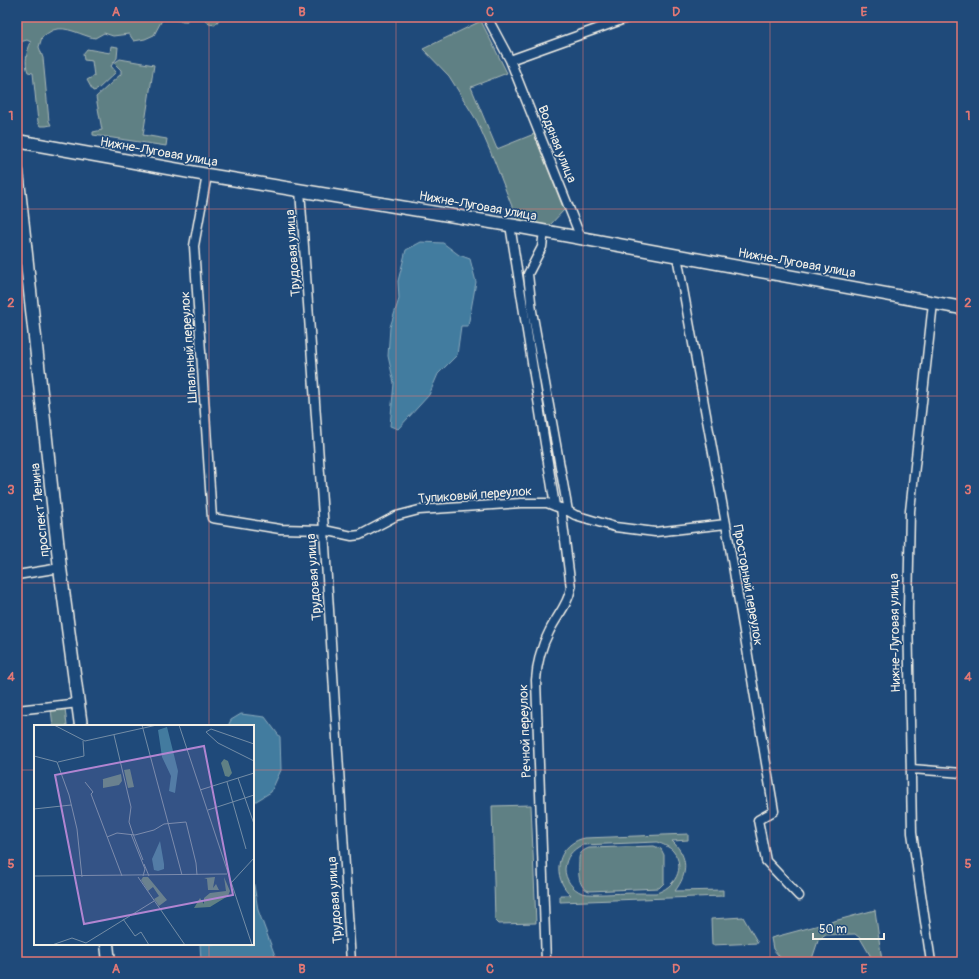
<svg xmlns="http://www.w3.org/2000/svg" width="979" height="979" viewBox="0 0 979 979" font-family="Pangolin,sans-serif">
  <style>
    .green { fill: #5f8084; stroke: #aab8b6; fill-rule: evenodd }
    .water { fill: #437b9f; stroke: #8aaabc }
    .lines { fill: none; stroke-linecap: round; stroke-linejoin: round }
    .street-casing { stroke: #f4f1e8; stroke-width: 11 }
    .secondary-casing { stroke: #f4f1e8; stroke-width: 15 }
    .street { stroke: #1f4a7a; stroke-width: 8 }
    .secondary { stroke: #1f4a7a; stroke-width: 12 }
    .grid { fill: none; stroke: #e27875; stroke-width: 1; stroke-opacity: 0.55 }
    .labels { text-anchor: middle; dominant-baseline: central; stroke-width: 3; stroke-linejoin: round; paint-order: stroke }
    .street-label { font-size: 13px; fill: #f4f1e8; stroke: #1f4a7a }
    .inset-road { fill: none; stroke: #748da6; stroke-width: 1 }
    .view { fill: #b185d1; fill-opacity: 0.15; stroke: #b185d1; stroke-width: 2 }
    .inset-edge { fill: none; stroke: #f4f1e8; stroke-width: 2 }
    .neatline { fill: none; stroke: #e27875; stroke-width: 1.5 }
    .grid-label { font-size: 13px; text-anchor: middle; font-weight: bold; fill: #e27875 }
  </style>
  <rect width="100%" height="100%" fill="#1f4a7a"/>
  <filter id="ink" filterUnits="userSpaceOnUse"><feTurbulence type="fractalNoise" baseFrequency=".025" numOctaves="2"/><feDisplacementMap in="SourceGraphic" scale="8" xChannelSelector="R" yChannelSelector="G"/><feConvolveMatrix kernelMatrix="1 2 1 2 8 2 1 2 1" color-interpolation-filters="sRGB"/></filter>
  <g filter="url(#ink)">
    <path class="green" d="M22 17H187V21L162 20 154 35 145 39 134 41 129 34 113 36 104 33 95 38C82 36 66 25 53 30 49 32 45 35 42 37L39 47 43 58 49 121 51 125 46 126H40L38 122 33 73 28 72C24 62 27 51 31 42L27 40 20 42C16 35 17 23 22 17Z
      M206 17H221L215 25 209 24 205 20Z
      M481 21 507 73 471 87 497 149 534 134 564 210 550 225 518 222 494 160 477 121 449 76 423 49Z
      M111 46 118 47 117 58 111 66 116 72 97 90 93 91 87 80 94 76 92 61 84 60 83 54 87 49 110 53Z
      M120 59 154 65 143 135 167 139 166 146 93 135V132L102 130 96 97 121 74V70L114 63Z
      M65 708 67 726H53L51 710Z
      M531 805 536 923 499 924 495 920 492 806Z
      M688 834V840L672 841C689 857 688 874 675 891L723 890V896L560 902V895H571C568 892 564 888 562 883 553 863 564 842 585 838ZM657 842C662 844 670 847 673 851 687 868 674 888 656 893 639 893 623 893 606 894 598 894 589 895 582 893 572 889 565 879 565 869 566 857 572 850 582 845Z
      M654 846 661 849 664 855V883L659 888 589 891C576 886 579 870 579 858 580 852 584 850 589 848Z
      M875 910 882 961 874 962 860 938 855 934 824 935 818 941 811 962H784L773 949 771 938Z
      M743 917 758 943 712 945 711 919Z"/>
    <path class="water" d="M421 242 443 243 459 255 470 259 476 282 468 326H461L457 355 438 374 429 395 398 429 390 426 394 383 388 356 390 327 399 299 398 281 406 250Z
      M241 714 265 717 280 737 281 770 271 792 253 803V726H228L231 720Z
      M253 879 258 910 277 961V962H201L200 944H253Z"/>
    <g class="lines">
      <defs>
        <path id="street" d="M487 17 510 60 581 238
          M510 60 630 17
          M207 175 194 246 212 518 280 529 324 530 352 536 360 535 396 516 419 510 521 503H547L568 511 575 515 615 527 655 532 726 524
          M300 190 324 530 351 962
          M510 225 555 506
          M544 231 542 247 528 274 532 311 568 511
          M677 256 726 524 774 811 758 820 766 861 799 896
          M17 575 60 568
          M17 710 79 703
          M912 769 962 773
          M546 962 536 680C537 664 541 647 549 632 556 617 568 605 571 588L561 508
          M931 962 912 833 908 609 910 511 933 303"/>
        <path id="secondary" d="M17 141 207 175 515 226 962 308
          M17 171 60 568 81 726
          M107 944 109 962"/>
      </defs>
      <use href="#street" class="street-casing"/>
      <use href="#secondary" class="secondary-casing"/>
      <use href="#street" class="street"/>
      <use href="#secondary" class="secondary"/>
    </g>
  </g>
  <path class="grid" d="M209 17V726M396 17V962M583 17V962M770 17V962M17 209H962M17 396H962M17 583H962M17 770H35M253 770H962M209 944V962"/>
  <g class="labels">
    <g class="street-label">
      <text transform="translate(557 144) rotate(68)">Водяная улица</text>
      <text transform="translate(159 152) rotate(10)">Нижне-Луговая улица</text>
      <text transform="translate(478 206) rotate(10)">Нижне-Луговая улица</text>
      <text transform="translate(293 253) rotate(-94)">Трудовая улица</text>
      <text transform="translate(797 263) rotate(10)">Нижне-Луговая улица</text>
      <text transform="translate(189 347) rotate(-94)">Шпальный переулок</text>
      <text transform="translate(475 495) rotate(-4)">Тупиковый переулок</text>
      <text transform="translate(40 510) rotate(-96)">проспект Ленина</text>
      <text transform="translate(314 577) rotate(-94)">Трудовая улица</text>
      <text transform="translate(748 585) rotate(80)">Просторный переулок</text>
      <text transform="translate(895 633) rotate(-91)">Нижне-Луговая улица</text>
      <text transform="translate(525 731) rotate(-92)">Речной переулок</text>
      <text transform="translate(335 900) rotate(-94)">Трудовая улица</text>
    </g>
  </g>
  <g transform="translate(34 725)">
    <rect width="220" height="220" fill="#1f4a7a"/>
    <path d="M190 34 194 36 198 48 195 52 191 51 187 38ZM96 44 100 62 94 63 90 45ZM87 49 88 56 85 60 69 63V54L62 56ZM109 152H114L133 175 125 181 120 174 125 171 119 162 114 166 107 155ZM181 152 179 163 182 159 185 165H174L173 154 170 153ZM190 152 196 166 194 171 176 182 160 183 166 173 170 179V173L176 168 192 166Z" fill="#5f8084"/>
    <path d="M133 2 144 46 141 68 135 66 137 51 128 32 124 5ZM126 116 130 139V144L124 146 120 145 118 134Z" fill="#437b9f"/>
    <path class="inset-road" d="M20 0 51 16 123 0M108 0 148 150M145 0 218 220M80 10 97 82 95 97 99 109M220 19 177 4 172 7 184 18 220 36M0 31 23 37 35 70 43 104 48 152M24 37 50 31 49 16M204 53 220 99M51 57 59 67 57 69 88 151M193 57 212 124M166 65 220 48M0 84 37 80M174 85 220 70M97 109 111 144 109 151M99 109 109 135M73 112 83 108 101 110 120 105 130 99 152 97 162 138 163 150M110 139 115 151M0 151 193 149M104 152 151 220M197 158 220 133M89 194 101 211 107 207 115 220M18 220 38 213 52 218 120 176"/>
    <path class="view" d="M170 21 199 170 50 199 21 50Z"/>
    <rect width="220" height="220" class="inset-edge"/>
  </g>
  <rect width="979" height="979" fill="none" stroke="#1f4a7a" stroke-width="44"/>
  <path d="M813 933v6h71v-6" fill="none" stroke="#f4f1e8" stroke-width="2"/>
  <text x="819" y="933" font-size="12" fill="#f4f1e8" stroke="#1f4a7a" stroke-width="3" paint-order="stroke">50 m</text>
  <rect x="22" y="22" width="935" height="935" class="neatline"/>
  <g class="grid-label">
    <text x="116" y="16">A</text>
    <text x="302" y="16">B</text>
    <text x="490" y="16">C</text>
    <text x="676" y="16">D</text>
    <text x="864" y="16">E</text>
    <text x="11" y="120">1</text>
    <text x="968" y="120">1</text>
    <text x="11" y="307">2</text>
    <text x="968" y="307">2</text>
    <text x="11" y="494">3</text>
    <text x="968" y="494">3</text>
    <text x="11" y="681">4</text>
    <text x="968" y="681">4</text>
    <text x="11" y="868">5</text>
    <text x="968" y="868">5</text>
    <text x="116" y="973">A</text>
    <text x="302" y="973">B</text>
    <text x="490" y="973">C</text>
    <text x="676" y="973">D</text>
    <text x="864" y="973">E</text>
  </g>
</svg>
